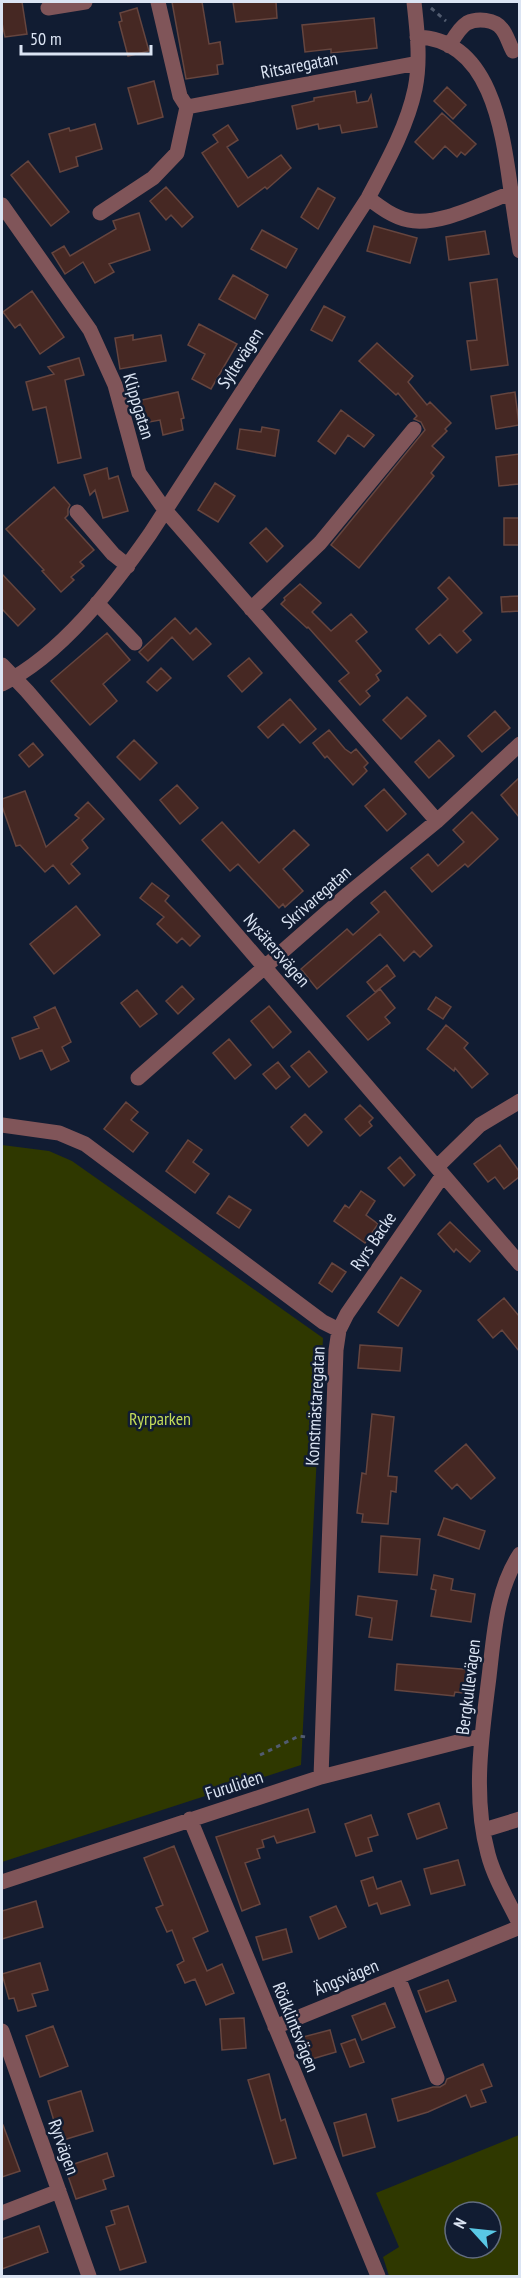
<svg xmlns="http://www.w3.org/2000/svg" width="521" height="2278" viewBox="0 0 521 2278" font-family="'PT Sans Narrow',sans-serif">
  <style>
    .green { fill: #2f3800; fill-rule: evenodd }
    .building { fill: #462823; stroke: #65453f; stroke-width: 1.5 }
    .lines { fill: none; stroke-linecap: round; stroke-linejoin: round }
    .path { stroke: #515b6f; stroke-width: 3; stroke-dasharray: 4.5 4.5; stroke-linecap: butt }
    .minor { stroke: #805559; stroke-width: 15 }
    .labels { text-anchor: middle; dominant-baseline: central; stroke-width: 5; stroke-linejoin: round; paint-order: stroke }
    .street-label { font-size: 18px; fill: #dbe4f3; stroke: #111c32 }
    .park-label { font-size: 18px; fill: #c4dc59; stroke: #111c32 }
  </style>
  <rect width="100%" height="100%" fill="#111c32"/>
  <path class="green" d="M2 1145 49 1151 72 1161 323 1338 301 1765 2 1862Z
    M519 2135V2276H389L383 2257 399 2247 376 2193ZM455 2212H491V2248H455Z"/>
  <path class="building" d="M2 2H22L27 34 5 37 2 23Z
    M172 2H202L209 44 220 42 223 64 217 65 218 74 186 79Z
    M233 2H276L277 18 236 22Z
    M137 8 149 51 128 56 119 22 122 21 120 13Z
    M374 18 377 48 331 53V49L305 52 302 25Z
    M154 81 163 117 138 124 128 88Z
    M447 87 466 105 453 119 434 101Z
    M355 91 357 103 368 101 371 95 377 127 342 133 340 125 319 129 318 124 297 129 292 106 314 101V98Z
    M442 113 476 144 465 155 461 152 457 157 445 146 433 159 415 142Z
    M95 124 102 149 76 157 78 166 60 172 49 134 69 128 70 131Z
    M228 125 238 140 227 147 248 178 281 155 291 168 267 189 265 187 238 207 202 153 218 142 213 135Z
    M28 161 69 212 51 226 11 175Z
    M166 187 193 217 182 227 171 215 166 220 150 201Z
    M318 188 335 198 318 229 301 217Z
    M139 213 150 250 109 264 114 272 95 283 83 262 65 274 52 253 64 246 70 256 116 229 113 221Z
    M374 226 417 238 410 263 367 251Z
    M262 230 297 249 286 268 251 249Z
    M485 231 489 254 449 260 446 237Z
    M233 275 268 295 255 319 219 299Z
    M497 279 508 365 471 370 467 341 477 340 470 283Z
    M32 291 64 337 40 354 20 324 15 328 3 312Z
    M324 306 345 317 332 341 311 330Z
    M199 324 237 344 211 389 192 379 205 354 188 345Z
    M133 335V340L161 335 166 361 120 369 115 338Z
    M377 343 413 376 408 382 427 405 430 402 451 423 445 429 447 431 432 446 444 457 431 473 434 476 359 568 331 545 425 430 421 422 414 419 417 416 398 393 396 395 359 361Z
    M79 358 84 375 65 380 81 458 58 463 46 407 33 410 26 382 54 374 48 367Z
    M178 392 184 418 181 419 183 430 163 435 160 420 138 424 133 402Z
    M515 392 519 425 496 429 491 396Z
    M341 410 374 435 364 447 348 435 335 454 318 441Z
    M262 427 279 430 275 456 237 449 240 429 261 432Z
    M519 454V484L499 486 496 457Z
    M107 468 109 479 118 476 128 511 103 518 95 490 90 495 84 475Z
    M215 483 235 496 218 522 198 510Z
    M54 487 70 505 68 509V515L65 518 94 550 80 562 84 566 71 577 74 580 61 592 42 571 44 570 6 529Z
    M504 518H519V545H504Z
    M266 528 283 546 267 562 250 543Z
    M2 574 35 609 18 626 2 609Z
    M449 577 482 613 463 631 471 640 457 653 440 634 429 644 416 629 448 599 438 588Z
    M300 584 321 603 312 612 331 631 351 614 367 632 356 641 381 671 376 675 379 680 366 691 370 696 360 705 339 681 349 673 308 627 307 628 281 604 285 600 284 598Z
    M519 596V611L502 612 501 597Z
    M175 618 190 634 196 628 211 644 193 660 172 637 148 661 139 652Z
    M107 633 130 660 103 684 117 701 90 725 51 681Z
    M249 658 262 673 242 692 228 676Z
    M161 668 171 678 157 691 147 682Z
    M407 697 426 716 401 739 383 720Z
    M290 699 316 729 300 743 283 724 268 738 258 727Z
    M495 711 510 728 482 752 468 736Z
    M329 730 345 749 351 753 356 749 368 763 364 767 367 771 353 785 327 756 325 758 313 743Z
    M134 740 157 763 140 780 117 757Z
    M439 740 454 756 429 778 415 762Z
    M33 743 43 755 29 767 19 755Z
    M519 778V817L501 795Z
    M177 785 198 808 180 824 160 800Z
    M384 789 406 814 387 831 365 806Z
    M25 791 46 847 79 818 75 815 88 802 104 819 82 840 88 848 71 864 80 874 69 884 53 865 45 872 20 845 16 846 2 806V799Z
    M472 812 498 839 468 867 465 864 432 892 411 868 428 854 438 866 464 842 453 830Z
    M222 822 259 863 294 830 309 845 283 869 303 891 285 907 283 904 279 908 238 864 230 871 202 840Z
    M152 883 169 896 165 901 200 936 190 946 182 938 177 943 157 924 164 917 140 898Z
    M385 891 432 946 420 957 414 951 404 961 380 934 317 989 301 969 347 929 353 935 379 912 371 903Z
    M76 906 100 935 54 974 30 944Z
    M387 965 395 976 375 992 367 982Z
    M182 986 194 999 178 1014 166 1001Z
    M380 989 395 1008 385 1017 390 1023 368 1040 347 1016Z
    M137 990 157 1014 140 1027 121 1003Z
    M436 997 451 1007 443 1019 428 1009Z
    M269 1006 291 1032 273 1048 251 1021Z
    M55 1007 71 1042 62 1047 69 1061 51 1070 42 1050 20 1059 12 1038 39 1028 34 1017Z
    M446 1025 468 1043 464 1048 488 1074 472 1088 455 1068 454 1071 427 1049Z
    M229 1039 251 1065 235 1079 213 1053Z
    M309 1051 327 1072 309 1087 291 1066Z
    M278 1062 290 1077 276 1089 263 1074Z
    M126 1102 138 1112 131 1120 148 1133 133 1152 104 1129Z
    M360 1105 373 1118 369 1122 372 1126 360 1136 345 1119Z
    M305 1114 322 1132 308 1146 291 1127Z
    M188 1140 202 1150 193 1162 209 1174 195 1193 166 1171Z
    M500 1145 519 1171V1177L504 1189 495 1177 488 1182 474 1164Z
    M400 1157 415 1175 404 1186 388 1168Z
    M361 1191 375 1201 366 1215 378 1224 365 1243 334 1221 345 1205 349 1208Z
    M229 1196 251 1210 239 1228 217 1213Z
    M450 1222 480 1251 470 1262 456 1249 454 1252 438 1234Z
    M332 1263 346 1272 332 1292 319 1283Z
    M401 1277 421 1291 398 1326 378 1312Z
    M504 1298 519 1316V1351L502 1330 493 1338 478 1320Z
    M360 1345 402 1348 400 1371 358 1368Z
    M372 1414 394 1417 388 1476 397 1477 396 1492 391 1491 388 1524 362 1522 363 1514 357 1513 362 1473 366 1474Z
    M466 1444 495 1478 471 1499 457 1484 452 1489 435 1471Z
    M444 1518 485 1531 479 1549 438 1535Z
    M381 1536 420 1539 417 1575 379 1572Z
    M434 1575 453 1579 451 1590 475 1594 471 1622 431 1616 436 1590 431 1589Z
    M358 1596 397 1601 392 1640 369 1637 372 1618 356 1615Z
    M397 1664 474 1670 472 1694 455 1692 454 1696 395 1690Z
    M439 1803 447 1828 417 1839 408 1814Z
    M308 1809 315 1832 277 1843 274 1836 262 1840 264 1847 257 1849 260 1858 245 1863 260 1904 242 1911 216 1837Z
    M371 1815 378 1835 368 1838 372 1851 356 1856 345 1824Z
    M174 1846 208 1931 193 1938 207 1971 222 1964 234 1993 206 2005 195 1979 185 1983 177 1965 184 1961 172 1930 167 1932 156 1908 163 1905 144 1858Z
    M458 1860 465 1885 431 1894 424 1869Z
    M373 1877 377 1889 401 1881 410 1905 381 1914 377 1903 369 1906 361 1881Z
    M36 1901 43 1927 2 1939V1911Z
    M336 1906 346 1927 319 1939 310 1917Z
    M286 1929 292 1952 263 1960 256 1937Z
    M40 1963 48 1990 32 1994 36 2006 18 2011 14 1998 9 1999 2 1974Z
    M448 1980 456 2001 426 2012 418 1991Z
    M385 2003 395 2027 362 2040 352 2016Z
    M244 2018 246 2048 222 2050 220 2019Z
    M53 2026 68 2066 40 2077 26 2036Z
    M330 2030 336 2052 305 2061 299 2038Z
    M355 2039 364 2062 350 2067 341 2044Z
    M483 2064 492 2086 481 2090 486 2102 471 2107 466 2095 428 2112 398 2121 392 2099 433 2087H440L445 2084 447 2079Z
    M269 2074 281 2121 285 2119 296 2158 274 2164 248 2080Z
    M81 2091 93 2131 60 2141 48 2101Z
    M366 2114 375 2147 343 2156 334 2123Z
    M2 2125H3L20 2171 2 2177Z
    M107 2153 114 2176 103 2180 106 2189 76 2199 65 2167Z
    M128 2206 146 2262 120 2270 106 2227 115 2224 111 2211Z
    M39 2226 48 2252 2 2269V2239Z"/>
  <g class="lines">
    <path class="path" d="M431 8 446 21
      M260 1755 299 1736 306 1737"/>
    <path class="minor" d="M48 8 85 2
      M417 37C492 39 503 134 511 191 514 211 517 231 520 251
      M449 46C454 38 459 28 467 23 477 18 495 19 502 29 507 35 509 44 513 51
      M187 107 418 63
      M368 198C380 207 393 217 408 220 438 227 483 203 511 193
      M2 205 90 330 115 385 139 473 165 510 437 821
      M100 213 153 178 177 153 187 107 180 96 158 2
      M77 512 113 554 128 566
      M97 603 135 643
      M251 609 320 543 414 429
      M2 665 27 691 520 1264
      M2 684C61 655 113 587 150 534L368 198C386 164 407 127 415 89 421 60 417 30 414 2
      M138 1078 348 894 437 821 520 744
      M2 1125 59 1133 85 1144 323 1322 339 1330
      M437 1167 480 1125 520 1101
      M520 1554C496 1590 494 1635 489 1677 482 1734 472 1796 488 1854 494 1878 509 1902 520 1925
      M321 1777 336 1350 339 1330 347 1314 443 1175
      M190 1819 378 2276
      M484 1830 520 1819
      M2 1882 321 1777 481 1736
      M398 1977 437 2078
      M275 2027 520 1927
      M2 2031 89 2276
      M2 2213 59 2191"/>
  </g>
  <g class="labels">
    <g class="street-label">
      <text transform="translate(299 65) rotate(-11)">Ritsaregatan</text>
      <text transform="translate(240 358) rotate(-57)">Syltevägen</text>
      <text transform="translate(139 406) rotate(73)">Klippgatan</text>
      <text transform="translate(316 897) rotate(-41)">Skrivaregatan</text>
      <text transform="translate(277 950) rotate(49)">Nysätersvägen</text>
      <text transform="translate(373 1241) rotate(-56)">Ryrs Backe</text>
      <text transform="translate(315 1406) rotate(-87)">Konstmästaregatan</text>
      <text transform="translate(468 1687) rotate(-83)">Bergkullevägen</text>
      <text transform="translate(234 1785) rotate(-18)">Furuliden</text>
      <text transform="translate(346 1977) rotate(-22)">Ängsvägen</text>
      <text transform="translate(296 2027) rotate(68)">Rödklintsvägen</text>
      <text transform="translate(64 2147) rotate(70)">Ryrvägen</text>
    </g>
    <g class="park-label">
      <text x="160" y="1418">Ryrparken</text>
    </g>
  </g>
  <rect width="521" height="2278" fill="none" stroke="#dbe4f3" stroke-width="6"/>
  <g transform="translate(473 2230) rotate(297)"><circle r="28" fill="#111c32" stroke="#626c7f" stroke-width="1.5"/>
  <path d="M0-4.5L10 22L0 15L-10 22Z" fill="#59c8e5"/>
  <text y="-9" font-size="16" font-weight="bold" text-anchor="middle" fill="#dbe4f3">N</text>
  </g>
  <path d="M21 45v9h130v-9" fill="none" stroke="#dbe4f3" stroke-width="3"/>
  <text x="30" y="45" font-size="18" fill="#dbe4f3" stroke="#111c32" stroke-width="4.5" paint-order="stroke">50 m</text>
</svg>
